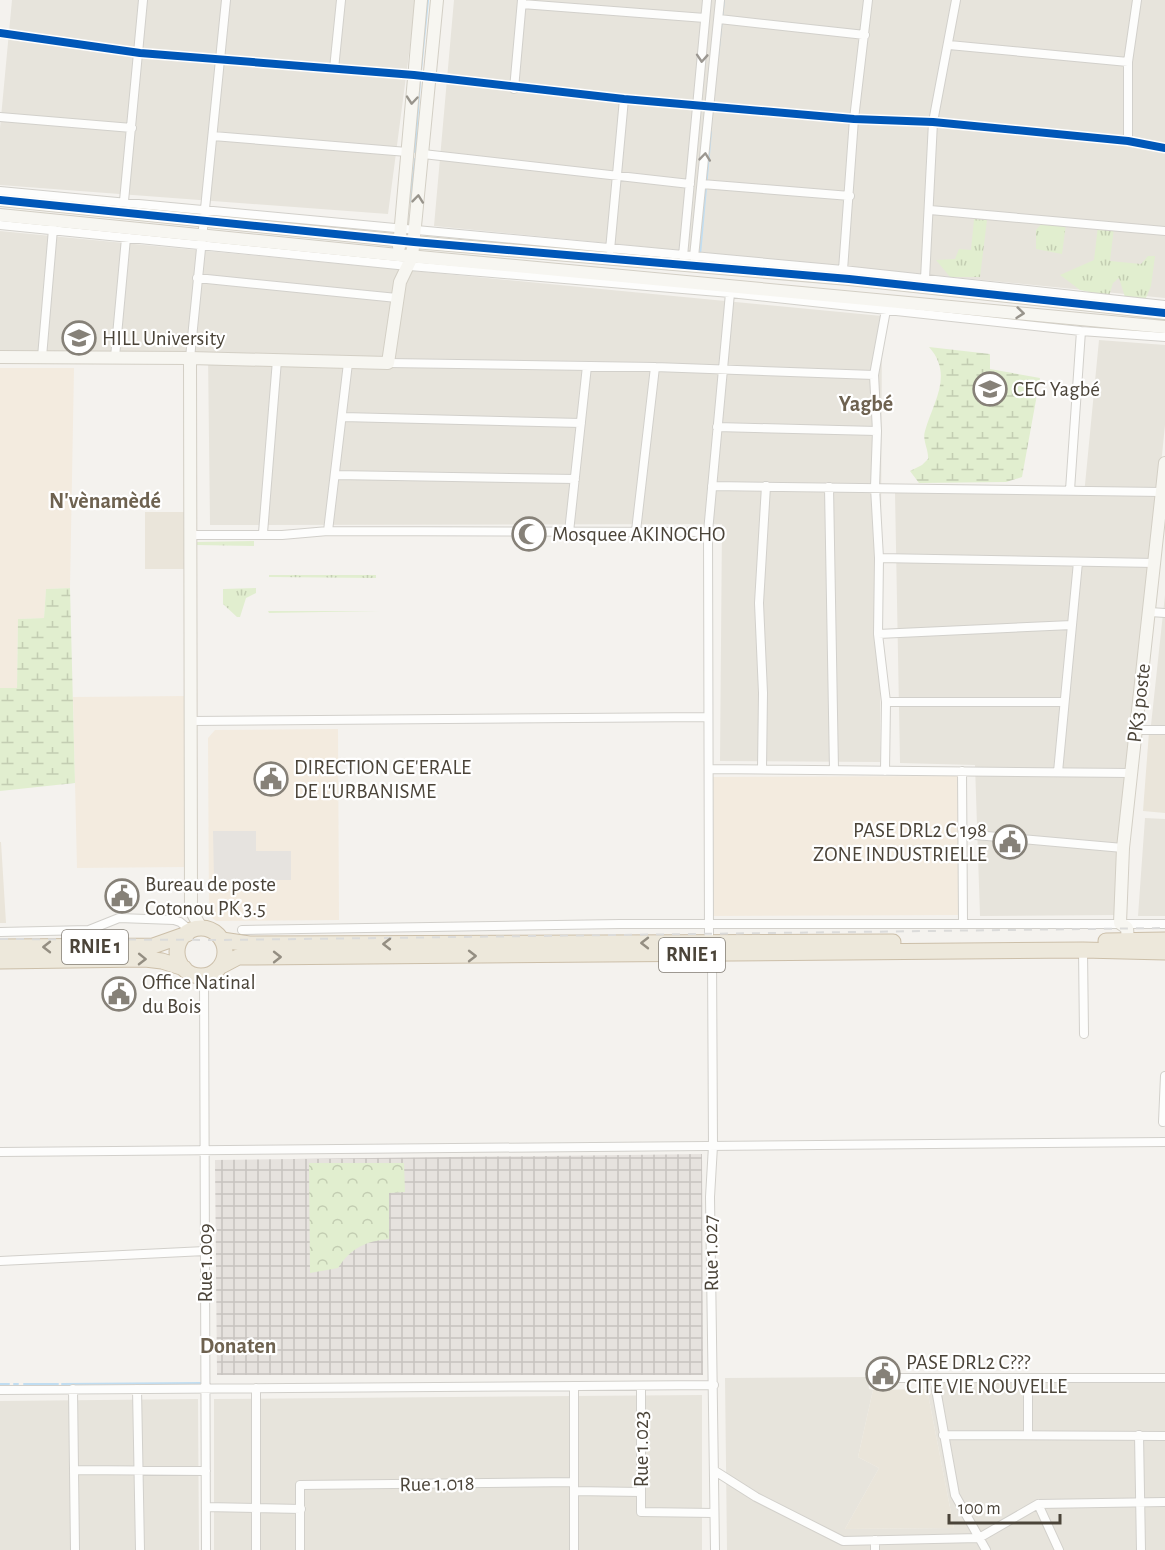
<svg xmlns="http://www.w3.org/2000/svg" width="1165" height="1550" viewBox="0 0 1165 1550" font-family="'Alegreya Sans',sans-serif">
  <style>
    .residential { fill: #e7e4dc }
    .commercial { fill: #f3ebdf }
    .industrial { fill: url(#industrial-grid) }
    .education { fill: #eae5da }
    .grass { fill: url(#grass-tufts) }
    .forest { fill: url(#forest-crowns) }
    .wetland { fill: url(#wetland-marsh) }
    .parking { fill: #e6e3df }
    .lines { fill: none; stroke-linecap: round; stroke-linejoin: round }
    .stream { stroke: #c0ddf1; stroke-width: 2 }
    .street-casing { stroke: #d2d0cb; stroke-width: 10 }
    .secondary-casing { stroke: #d3cfc5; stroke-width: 14 }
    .highway-casing { stroke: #ccbfa9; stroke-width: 17 }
    .street { stroke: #fdfdfc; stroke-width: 8 }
    .secondary { stroke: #f7f6f1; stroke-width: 12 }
    .highway { stroke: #ede8db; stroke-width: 15 }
    .rail { stroke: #dbdbda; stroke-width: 2; stroke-dasharray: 8 8; stroke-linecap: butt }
    .cycleway-casing { stroke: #fff; stroke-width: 11 }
    .cycleway { stroke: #0057b8; stroke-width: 8 }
    .oneway { stroke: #9b9791 }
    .oneway2 { stroke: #98948c }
    .oneway3 { stroke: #948e82 }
    .labels { text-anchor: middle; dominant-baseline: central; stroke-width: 4.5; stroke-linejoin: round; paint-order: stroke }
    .shield { fill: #fff; stroke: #817c74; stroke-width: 1.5 }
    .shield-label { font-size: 20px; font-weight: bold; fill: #4b4439 }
    .poi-label { font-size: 21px; fill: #4b4439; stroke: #fff; text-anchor: start }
    .street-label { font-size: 21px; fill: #4b4439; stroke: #fff }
    .neighbourhood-label { font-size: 22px; font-weight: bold; fill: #6e6250; stroke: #fff }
  </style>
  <defs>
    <pattern id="industrial-grid" width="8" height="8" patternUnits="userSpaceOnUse" patternTransform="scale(1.5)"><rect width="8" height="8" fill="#e6e2de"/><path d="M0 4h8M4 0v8" fill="none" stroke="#c7c3bf"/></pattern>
    <pattern id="grass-tufts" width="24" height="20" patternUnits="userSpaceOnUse" patternTransform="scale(1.5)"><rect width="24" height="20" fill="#e1eecf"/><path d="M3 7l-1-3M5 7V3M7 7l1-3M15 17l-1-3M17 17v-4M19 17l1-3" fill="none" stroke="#c3cdb2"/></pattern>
    <pattern id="forest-crowns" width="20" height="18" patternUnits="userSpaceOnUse" patternTransform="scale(1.5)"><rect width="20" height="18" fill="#e1eecf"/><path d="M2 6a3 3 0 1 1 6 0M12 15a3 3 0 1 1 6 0" fill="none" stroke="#c3cdb2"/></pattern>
    <pattern id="wetland-marsh" width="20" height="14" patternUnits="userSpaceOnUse" patternTransform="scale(1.5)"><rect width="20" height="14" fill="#e1eecf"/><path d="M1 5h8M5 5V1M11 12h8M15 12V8" fill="none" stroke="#c3cdb2"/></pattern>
  </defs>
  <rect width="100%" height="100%" fill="#f4f2ee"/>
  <path class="residential" d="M12 0H416L388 214 0 185V128Z
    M454 0H1165V298L434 226Z
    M0 231 882 316 880 762 720 761 722 524 210 525 208 353 0 352Z
    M1099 340 1165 345V425L1116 915 980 916 975 765 900 763 895 493 1084 495Z
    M1165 595V726L1151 725Z
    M1145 818 1165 819V916H1138Z
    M868 1377 869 1389 873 1390 858 1457 879 1468 845 1529 954 1528 927 1389 944 1382 1165 1383V1550H727L725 1378Z
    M702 1395V1550H214V1399Z
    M198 1399 199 1550H0V1401Z"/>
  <path class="commercial" d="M0 368H74L70 588 46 589 44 618 18 619 17 688H0Z
    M187 696V867L77 868 73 697Z
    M338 729 339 920 216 921 209 915 208 738 215 730Z
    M959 776 960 915 711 916 710 777Z"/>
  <path class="industrial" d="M702 1154 703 1375H217L215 1160Z"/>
  <path class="education" d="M145 512H186V569H145Z
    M1149 732 1165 733V813L1143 811Z
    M0 842H1L6 923H0Z
    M927 1389 954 1528 845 1529 879 1468 858 1457 873 1390Z"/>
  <path class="grass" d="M974 219 987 220 980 277H950L936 260 955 259 959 249 971 250Z
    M1044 221 1066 224 1062 254 1036 249V230Z
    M1098 226 1114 228 1110 261 1141 264 1148 256H1155L1151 286 1145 300 1125 297 1119 278 1113 283 1109 296 1080 290 1060 275 1094 260Z
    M254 541V546L196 545V542Z
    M269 575H376V578L269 577Z
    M256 588V593L246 598 240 617H237L223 604V589Z
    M268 611H380L269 613Z"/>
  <path class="forest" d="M309 1163H404L405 1192 389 1193V1239C366 1241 351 1248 338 1268L310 1273Z"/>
  <path class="wetland" d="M929 347 990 354V369L1040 378 1022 477 1006 482 919 483 910 471 922 465 928 459C929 450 922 440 925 431 933 402 954 375 929 347Z
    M70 588 75 783 0 791V688H17L18 619 44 618 46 589Z"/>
  <path class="parking" d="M213 831H256V851H291V880H214Z"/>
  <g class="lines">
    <path class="stream" d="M718 57 724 0
      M421 70 428 0
      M415 152 420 81
      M410 202 415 159
      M700 255 711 132
      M0 1384H9
      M14 1384H18
      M24 1384H58
      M62 1384 201 1383"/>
    <defs>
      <path id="street" d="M522 4 705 18
        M719 19 865 35
        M0 33 140 53 414 75 624 99 854 119 933 122 1128 141 1165 148
        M949 45 1128 62
        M334 69 341 0
        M514 89 522 0
        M0 117 132 128
        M213 136 407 152
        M1128 141V62L1137 0
        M423 154 690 184
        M702 184 850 196
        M0 191 843 270 1165 305
        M124 201 143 0
        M930 210 1165 231
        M0 225 398 265 730 293 1081 331 1165 337
        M610 250 624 99
        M683 256 707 0
        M694 257 720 0
        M843 270 854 119 868 0
        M197 278 397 298
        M925 279 933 122 956 0
        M42 357 53 229
        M115 357 126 238
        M190 358 226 0
        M388 363 655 367 874 375
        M343 417 581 423
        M717 427 877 431
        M336 475 575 479
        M712 486 1162 492
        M829 487 834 770
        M1070 490 1081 331
        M328 531 348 363
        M636 531 655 367
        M569 532 587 366
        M263 533 277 360
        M190 535H282L328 531 708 532
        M879 558 1155 563
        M1150 612 1165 613
        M878 634 1072 625
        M886 702H1064
        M191 721 708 717
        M1135 730H1165
        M709 769 1131 773
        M762 769 763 693 759 603 766 486
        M885 771 886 702 878 634 879 558 875 487 877 431 874 375 886 310
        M962 771 963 923
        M1058 772 1078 562
        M964 834 1123 848
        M242 930 620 924H1165
        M0 932 89 930 119 918 174 920 180 922 191 931
        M709 943 708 532 730 293
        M1083 950 1084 1034
        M712 955 713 1146 710 1197 715 1550
        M204 975 206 1550
        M1163 1122 1165 1076
        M0 1152 1165 1142
        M0 1261 205 1251
        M873 1378H1165
        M934 1378 955 1495 986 1550
        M1028 1378V1435
        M574 1386V1550
        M641 1386V1512L714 1513
        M73 1389 75 1550
        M137 1389 140 1550
        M0 1390 714 1385
        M943 1435 1165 1436
        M1139 1435 1141 1550
        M74 1470 206 1471
        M715 1471 756 1497 843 1541 979 1538 1038 1504 1165 1502
        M574 1491 641 1492
        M1038 1504 1059 1550
        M206 1507 301 1509
        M875 1540V1550
        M256 1550V1388
        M300 1550V1485L574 1482"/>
      <path id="secondary" d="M0 200 414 242 849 279 1165 313
        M0 215 398 255 1165 327
        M399 247 421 0
        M0 357 190 358 388 363 400 282 412 257 437 0
        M190 358 191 910 201 928
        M1128 941 1127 928 1120 923 1123 848 1165 463"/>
      <path id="highway" d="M177 952a24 24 0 1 1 48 0a24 24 0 1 1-48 0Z
        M222 940 249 944 893 942
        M1106 941 1165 940
        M0 947 153 946 187 934
        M0 961 145 959 162 961 184 968
        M221 966 238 957H251L1083 950 1165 952"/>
    </defs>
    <use href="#street" class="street-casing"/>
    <use href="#secondary" class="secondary-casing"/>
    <use href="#highway" class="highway-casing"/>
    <use href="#street" class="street"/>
    <use href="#secondary" class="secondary"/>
    <use href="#highway" class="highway"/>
    <path class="rail" d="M0 939 222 940 1165 928"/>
    <defs>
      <path id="cycleway" d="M0 33 140 53 414 75 624 99 854 119 933 122 1128 141 1165 148
        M0 200 414 242 849 279 1165 313"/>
    </defs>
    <use href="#cycleway" class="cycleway-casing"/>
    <use href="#cycleway" class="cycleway"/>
  </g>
  <defs><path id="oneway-chevron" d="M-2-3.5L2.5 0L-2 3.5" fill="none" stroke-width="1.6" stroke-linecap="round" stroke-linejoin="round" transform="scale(1.5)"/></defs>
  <g class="oneway">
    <use href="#oneway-chevron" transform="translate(702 58) rotate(94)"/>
    <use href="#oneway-chevron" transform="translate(705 157) rotate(-84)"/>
  </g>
  <g class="oneway2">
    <use href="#oneway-chevron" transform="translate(412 100) rotate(95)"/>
    <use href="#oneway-chevron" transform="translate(418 199) rotate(-84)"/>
    <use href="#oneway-chevron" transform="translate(1020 313) rotate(6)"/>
  </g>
  <g class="oneway3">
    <use href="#oneway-chevron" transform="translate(645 943) rotate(180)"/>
    <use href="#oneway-chevron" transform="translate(387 944) rotate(180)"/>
    <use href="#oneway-chevron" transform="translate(47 947) rotate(180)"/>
    <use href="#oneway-chevron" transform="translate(472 956)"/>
    <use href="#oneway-chevron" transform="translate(277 957)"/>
    <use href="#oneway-chevron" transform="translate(142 959) rotate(1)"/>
  </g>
  <defs>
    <symbol id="university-ring" viewBox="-11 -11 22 22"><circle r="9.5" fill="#fff" stroke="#868178" stroke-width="1.5"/><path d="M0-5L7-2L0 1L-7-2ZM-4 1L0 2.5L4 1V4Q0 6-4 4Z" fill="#868178"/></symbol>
    <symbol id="mosque-ring" viewBox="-11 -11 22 22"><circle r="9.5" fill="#fff" stroke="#868178" stroke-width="1.5"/><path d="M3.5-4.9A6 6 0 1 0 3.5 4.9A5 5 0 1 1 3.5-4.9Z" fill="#868178"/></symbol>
    <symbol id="civic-ring" viewBox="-11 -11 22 22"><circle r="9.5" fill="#fff" stroke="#868178" stroke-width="1.5"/><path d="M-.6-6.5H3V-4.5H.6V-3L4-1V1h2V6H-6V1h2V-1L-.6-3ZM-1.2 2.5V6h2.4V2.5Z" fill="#868178"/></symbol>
  </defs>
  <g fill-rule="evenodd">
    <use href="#university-ring" x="60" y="319" width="38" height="38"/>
    <use href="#university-ring" x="971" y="370" width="38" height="38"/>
    <use href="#mosque-ring" x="510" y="515" width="38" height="38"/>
    <use href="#civic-ring" x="252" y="760" width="38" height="38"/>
    <use href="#civic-ring" x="991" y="823" width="38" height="38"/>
    <use href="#civic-ring" x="103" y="877" width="38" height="38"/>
    <use href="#civic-ring" x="100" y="975" width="38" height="38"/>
    <use href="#civic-ring" x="864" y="1355" width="38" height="38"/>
  </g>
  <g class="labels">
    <g class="shield">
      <rect x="62" y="930" width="66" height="34" rx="4.5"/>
      <rect x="659" y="938" width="66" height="34" rx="4.5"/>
    </g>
    <g class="shield-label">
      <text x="95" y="947">RNIE 1</text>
      <text x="692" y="955">RNIE 1</text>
    </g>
    <g class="poi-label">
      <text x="102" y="338">HILL University</text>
      <text x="1013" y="389">CEG Yagbé</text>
      <text x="552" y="534">Mosquee AKINOCHO</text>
      <text x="294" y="767">DIRECTION GE'ERALE<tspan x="294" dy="24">DE L'URBANISME</tspan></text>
      <text x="987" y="830" text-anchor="end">PASE DRL2 C 198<tspan x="987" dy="24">ZONE INDUSTRIELLE</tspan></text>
      <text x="145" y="884">Bureau de poste<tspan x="145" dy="24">Cotonou PK 3.5</tspan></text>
      <text x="142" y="982">Office Natinal<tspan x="142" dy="24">du Bois</tspan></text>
      <text x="906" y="1362">PASE DRL2 C???<tspan x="906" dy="24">CITE VIE NOUVELLE</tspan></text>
    </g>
    <g class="street-label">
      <text transform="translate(1139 703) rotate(-83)">PK3 poste</text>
      <text transform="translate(711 1253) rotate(-91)">Rue 1.027</text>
      <text transform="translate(205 1263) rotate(-90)">Rue 1.009</text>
      <text transform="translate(641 1449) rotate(-90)">Rue 1.023</text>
      <text transform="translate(437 1484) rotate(-1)">Rue 1.018</text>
    </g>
    <g class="neighbourhood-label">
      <text x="866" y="404">Yagbé</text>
      <text x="105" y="501">N'vènamèdé</text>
      <text x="238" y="1346">Donaten</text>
    </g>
  </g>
  <path d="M949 1514v9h111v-9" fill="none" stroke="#4b4439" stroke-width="3"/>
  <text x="958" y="1514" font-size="18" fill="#4b4439" stroke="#ffffff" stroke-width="4.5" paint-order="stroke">100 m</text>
</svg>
